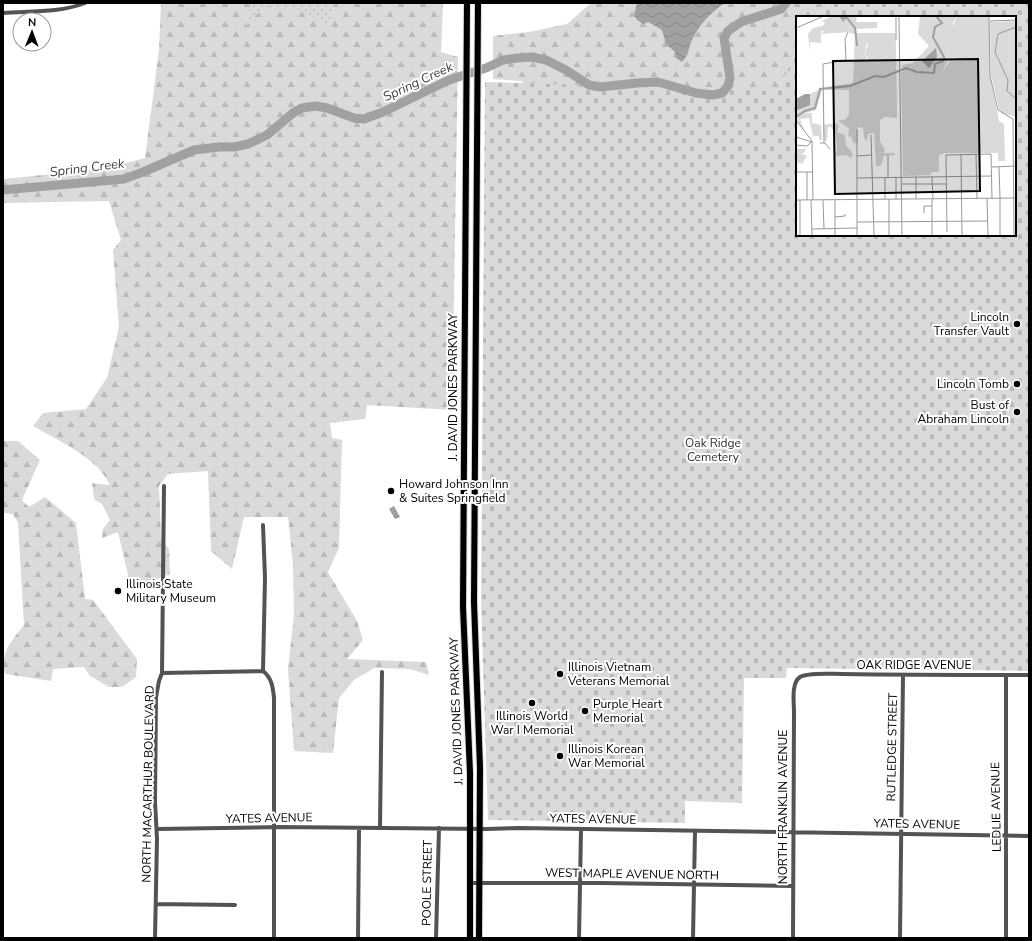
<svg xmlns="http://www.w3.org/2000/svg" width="1032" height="941" viewBox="0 0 1032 941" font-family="'Nunito Sans',sans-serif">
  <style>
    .grass { fill: url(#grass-dots) }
    .forest { fill: url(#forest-firs) }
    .cemetery { fill: url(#cemetery-stones) }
    .water { fill: url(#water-waves) }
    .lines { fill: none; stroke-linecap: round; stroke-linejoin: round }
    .river { stroke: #a1a1a1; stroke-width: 9 }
    .primary-casing { stroke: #dbdbdb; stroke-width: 8 }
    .street { stroke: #535353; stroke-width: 4 }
    .primary { stroke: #000; stroke-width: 6 }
    .poi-dot { fill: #000; stroke: #fff; stroke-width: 1.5 }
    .labels { text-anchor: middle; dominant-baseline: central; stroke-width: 4; stroke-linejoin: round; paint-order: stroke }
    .poi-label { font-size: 12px; fill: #000; stroke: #fff; text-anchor: start }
    .street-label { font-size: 12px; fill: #000; stroke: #fff }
    .park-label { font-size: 12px; fill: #313131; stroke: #fff }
    .water-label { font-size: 13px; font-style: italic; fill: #424242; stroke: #fff }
    .inset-river { fill: none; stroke: #a1a1a1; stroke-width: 2 }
    .inset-road { fill: none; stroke: #999; stroke-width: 1 }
    .view { fill: #000; fill-opacity: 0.15; stroke: #000; stroke-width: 2 }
    .inset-edge { fill: none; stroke: #000; stroke-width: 2 }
  </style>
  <defs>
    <pattern id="grass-dots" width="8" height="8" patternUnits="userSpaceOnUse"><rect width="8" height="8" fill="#dadada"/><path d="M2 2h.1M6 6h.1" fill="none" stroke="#b9b9b9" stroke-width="1.8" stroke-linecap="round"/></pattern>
    <pattern id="forest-firs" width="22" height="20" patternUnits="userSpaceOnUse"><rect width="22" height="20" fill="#dadada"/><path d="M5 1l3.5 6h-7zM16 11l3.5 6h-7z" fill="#b9b9b9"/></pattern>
    <pattern id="cemetery-stones" width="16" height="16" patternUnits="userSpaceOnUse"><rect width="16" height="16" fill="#dadada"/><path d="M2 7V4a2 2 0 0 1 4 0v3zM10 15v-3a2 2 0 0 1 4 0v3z" fill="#b9b9b9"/></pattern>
    <pattern id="water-waves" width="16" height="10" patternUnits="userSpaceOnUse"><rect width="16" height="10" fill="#a1a1a1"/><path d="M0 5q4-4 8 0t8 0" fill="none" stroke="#898989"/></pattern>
  </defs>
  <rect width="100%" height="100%" fill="#fff"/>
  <path class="grass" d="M252 3H335L329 25 324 23 246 26Z"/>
  <path class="forest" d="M161 3H252L246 26 265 6 298 10 329 25 335 3H443L441 52 458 57 452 410 367 405 365 419 330 423 332 438 342 440 339 548 328 572 357 621 363 640 347 659 426 662 429 675 410 669 374 668 354 680 339 698 333 753 294 751 288 669 294 615 293 564 288 517H244L232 569 211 551 208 471 168 474 159 486 161 539 169 549 170 574 138 587 130 583 118 532 102 538 103 529 110 520 102 504 94 499 92 483 110 485C97 457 59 441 33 426L43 413 86 409 107 378 119 327 113 250 121 240 109 201 3 203V179L103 169 145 158 159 50Z
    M591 3H832L815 17H797V50L770 108 529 100 522 81 493 79V36L529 32 567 24Z
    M3 441H18L40 460 22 500 29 507 45 497 76 523 85 599 93 600 137 659 136 677 122 687H109L90 676 84 667 53 669 51 681 5 674C0 652 11 642 24 625L18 523 13 514 3 513Z"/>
  <path class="cemetery" d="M832 3H1029V671L787 668 786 678H744L742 803 685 801V823L488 820 481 602 485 82 778 91 797 50V235H1015V17H815Z"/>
  <path class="water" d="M637 3H725C712 11 698 26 692 40 687 50 691 52 682 62L676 58 675 52 666 44 662 30 648 22 643 24 637 20 634 15Z
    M394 506 400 517 395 519 389 509Z"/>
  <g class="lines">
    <path class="river" d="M3 190 124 179 143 172 194 150 219 147H234L248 144 267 135 293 113 302 108 316 106 327 108 354 118 364 119 383 112 449 80 486 68 503 60 517 58 532 57 546 60 566 70 589 85 600 87 637 83 658 82 696 93 713 95 722 93 728 86 730 78 724 38 728 31 741 22 781 9 786 3"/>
    <defs>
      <path id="primary" d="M467 3 463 607 470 773V938
        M478 3 474 602 480 768 479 938"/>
    </defs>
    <use href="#primary" class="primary-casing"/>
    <path class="street" d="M3 13C30 11 59 13 85 3
      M263 525 265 578 263 671C272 678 273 688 274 698V938
      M162 673 263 671
      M1006 675V938
      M380 828 382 672
      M157 829 279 827 487 829 520 828 1029 836
      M470 883H601L793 886
      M156 904 235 905
      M155 938 157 839 155 802 156 697 159 681 162 673 164 486
      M358 938 359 828
      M436 938 439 828
      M579 938 581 830
      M693 938 695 831
      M793 938 794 712C794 702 791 683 800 677 808 672 832 674 842 674 905 675 967 675 1029 675
      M900 938 903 675"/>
    <use href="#primary" class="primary"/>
  </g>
  <g class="poi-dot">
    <circle cx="1017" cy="324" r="4"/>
    <circle cx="1017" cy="384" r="4"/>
    <circle cx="1017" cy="412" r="4"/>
    <circle cx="391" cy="491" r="4"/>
    <circle cx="118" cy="591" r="4"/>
    <circle cx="560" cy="674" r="4"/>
    <circle cx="532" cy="703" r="4"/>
    <circle cx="585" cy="711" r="4"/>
    <circle cx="560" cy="756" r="4"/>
  </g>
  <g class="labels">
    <g class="poi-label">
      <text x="1009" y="317" text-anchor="end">Lincoln<tspan x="1009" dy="14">Transfer Vault</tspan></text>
      <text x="1009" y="384" text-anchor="end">Lincoln Tomb</text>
      <text x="1009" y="405" text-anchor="end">Bust of<tspan x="1009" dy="14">Abraham Lincoln</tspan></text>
      <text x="399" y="484">Howard Johnson Inn<tspan x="399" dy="14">&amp; Suites Springfield</tspan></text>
      <text x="126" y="584">Illinois State<tspan x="126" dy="14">Military Museum</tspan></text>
      <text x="568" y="667">Illinois Vietnam<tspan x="568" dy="14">Veterans Memorial</tspan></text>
      <text x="593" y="704">Purple Heart<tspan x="593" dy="14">Memorial</tspan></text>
      <text x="532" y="716" text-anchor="middle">Illinois World<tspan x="532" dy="14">War I Memorial</tspan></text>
      <text x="568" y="749">Illinois Korean<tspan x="568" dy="14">War Memorial</tspan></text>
    </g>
    <g class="street-label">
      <text transform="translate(453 387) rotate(-90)">J. DAVID JONES PARKWAY</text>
      <text x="914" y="665">OAK RIDGE AVENUE</text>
      <text transform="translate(456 711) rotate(-92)">J. DAVID JONES PARKWAY</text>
      <text transform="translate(892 747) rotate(-89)">RUTLEDGE STREET</text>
      <text transform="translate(148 784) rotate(-89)">NORTH MACARTHUR BOULEVARD</text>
      <text transform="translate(783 807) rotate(-90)">NORTH FRANKLIN AVENUE</text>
      <text transform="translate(996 807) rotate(-91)">LEDLIE AVENUE</text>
      <text transform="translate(269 818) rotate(-1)">YATES AVENUE</text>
      <text transform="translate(593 819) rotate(1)">YATES AVENUE</text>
      <text transform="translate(917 824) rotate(1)">YATES AVENUE</text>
      <text transform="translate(632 874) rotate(1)">WEST MAPLE AVENUE NORTH</text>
      <text transform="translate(427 883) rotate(-89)">POOLE STREET</text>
    </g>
    <g class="park-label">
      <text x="713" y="443">Oak Ridge<tspan x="713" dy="14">Cemetery</tspan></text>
    </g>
    <g class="water-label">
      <text transform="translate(418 82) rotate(-25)">Spring Creek</text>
      <text transform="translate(87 168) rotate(-7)">Spring Creek</text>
    </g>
  </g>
  <g transform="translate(796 16)">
    <rect width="220" height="220" fill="#fff"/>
    <path d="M220 5V101L205 97 203 93 195 59 194 6ZM59 17H99L100 28 95 34 87 37 83 48 79 46 71 48 72 43 69 37 72 28 63 24Z" fill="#dadada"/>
    <path d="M36 0H61L60 6H81V12L60 13 63 24 71 23 69 37 72 48 74 45 83 48 81 40 87 37 86 32 95 34 100 28 101 102 89 101 84 104V125L89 134 87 137H98L99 139 88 140 85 150H80L78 117 72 118 71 125 68 122 67 111 61 112 62 126 58 128 55 120 52 121 53 112 42 105 50 103 53 98V74H29V71L57 67 59 18 53 17 54 11 25 15V27L14 26V36L12 18 17 12 27 10 29 7 26 5ZM124 0H161L157 7V41L151 46 145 59 111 58 106 55V49L117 47 133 30 122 18ZM27 72 20 94 6 98 16 97V107L25 109 26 124H23V120H17L13 102 4 103 8 114 15 122 4 110 0 96 13 89 14 78ZM40 107 43 110 41 116 49 119 50 129 57 138 55 142 50 139 39 140 41 133 40 119 35 111H32L31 125 28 124 27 109ZM0 133H10L8 137H4L11 140 6 148 0 146Z" fill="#dadada"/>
    <path d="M34 7 52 8 54 16 25 18Z" fill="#dadada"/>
    <path d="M161 0H193L194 59 203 105 208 108 209 145H202V137H149L143 139V156H135V159L107 160 105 56H146L157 41 153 34 156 23 153 21Z" fill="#dadada"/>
    <path d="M140 32 141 41 133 52 126 45ZM9 78H14V89L0 95V83Z" fill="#a1a1a1"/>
    <path class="inset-river" d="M44 0 48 5 47 2H51L59 12 61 30M0 101 9 95 19 92 24 73 54 70 79 60 88 61 110 52 121 56 138 57 139 48 147 45 148 41 137 21 139 11 146 7 140 0"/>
    <path class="inset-road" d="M100 0V24M103 0 106 220M193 0 194 60 202 94 217 103 218 220M194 5 220 4M220 11 202 18 199 36 212 64 211 75 220 83M0 12 28 0M0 104 16 125 17 184M61 113V220M75 119 78 220M0 121 16 126M24 127H29L34 133M28 127 27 48 50 44 49 23 52 16M0 129 11 130 15 126M165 138 166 220M180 138 181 183M195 138 196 183M92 139V161M61 140 75 139M196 151 220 150M203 151 204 182M0 156H17M11 156V184M89 161V183M100 161V183M120 161V183M136 161 137 183M61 162 196 160M106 168H150M204 182V220M93 183V220M136 183V220M191 183 192 220M0 184 220 182M4 184V220M15 184 16 220M27 184 28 213M39 184V220M128 197V190H136M39 201 49 200V198M61 206 192 205M16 213 61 212M151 216 150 139 195 138"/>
    <path class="view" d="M182 43 184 175 39 178 37 45Z"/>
    <rect width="220" height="220" class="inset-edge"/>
  </g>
  <rect width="1032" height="941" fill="none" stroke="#000000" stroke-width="8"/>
  <g transform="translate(32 32) rotate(1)"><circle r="19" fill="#ffffff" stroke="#999999"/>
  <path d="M0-3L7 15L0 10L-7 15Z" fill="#000000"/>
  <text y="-6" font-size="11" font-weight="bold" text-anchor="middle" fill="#000000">N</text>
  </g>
</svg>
